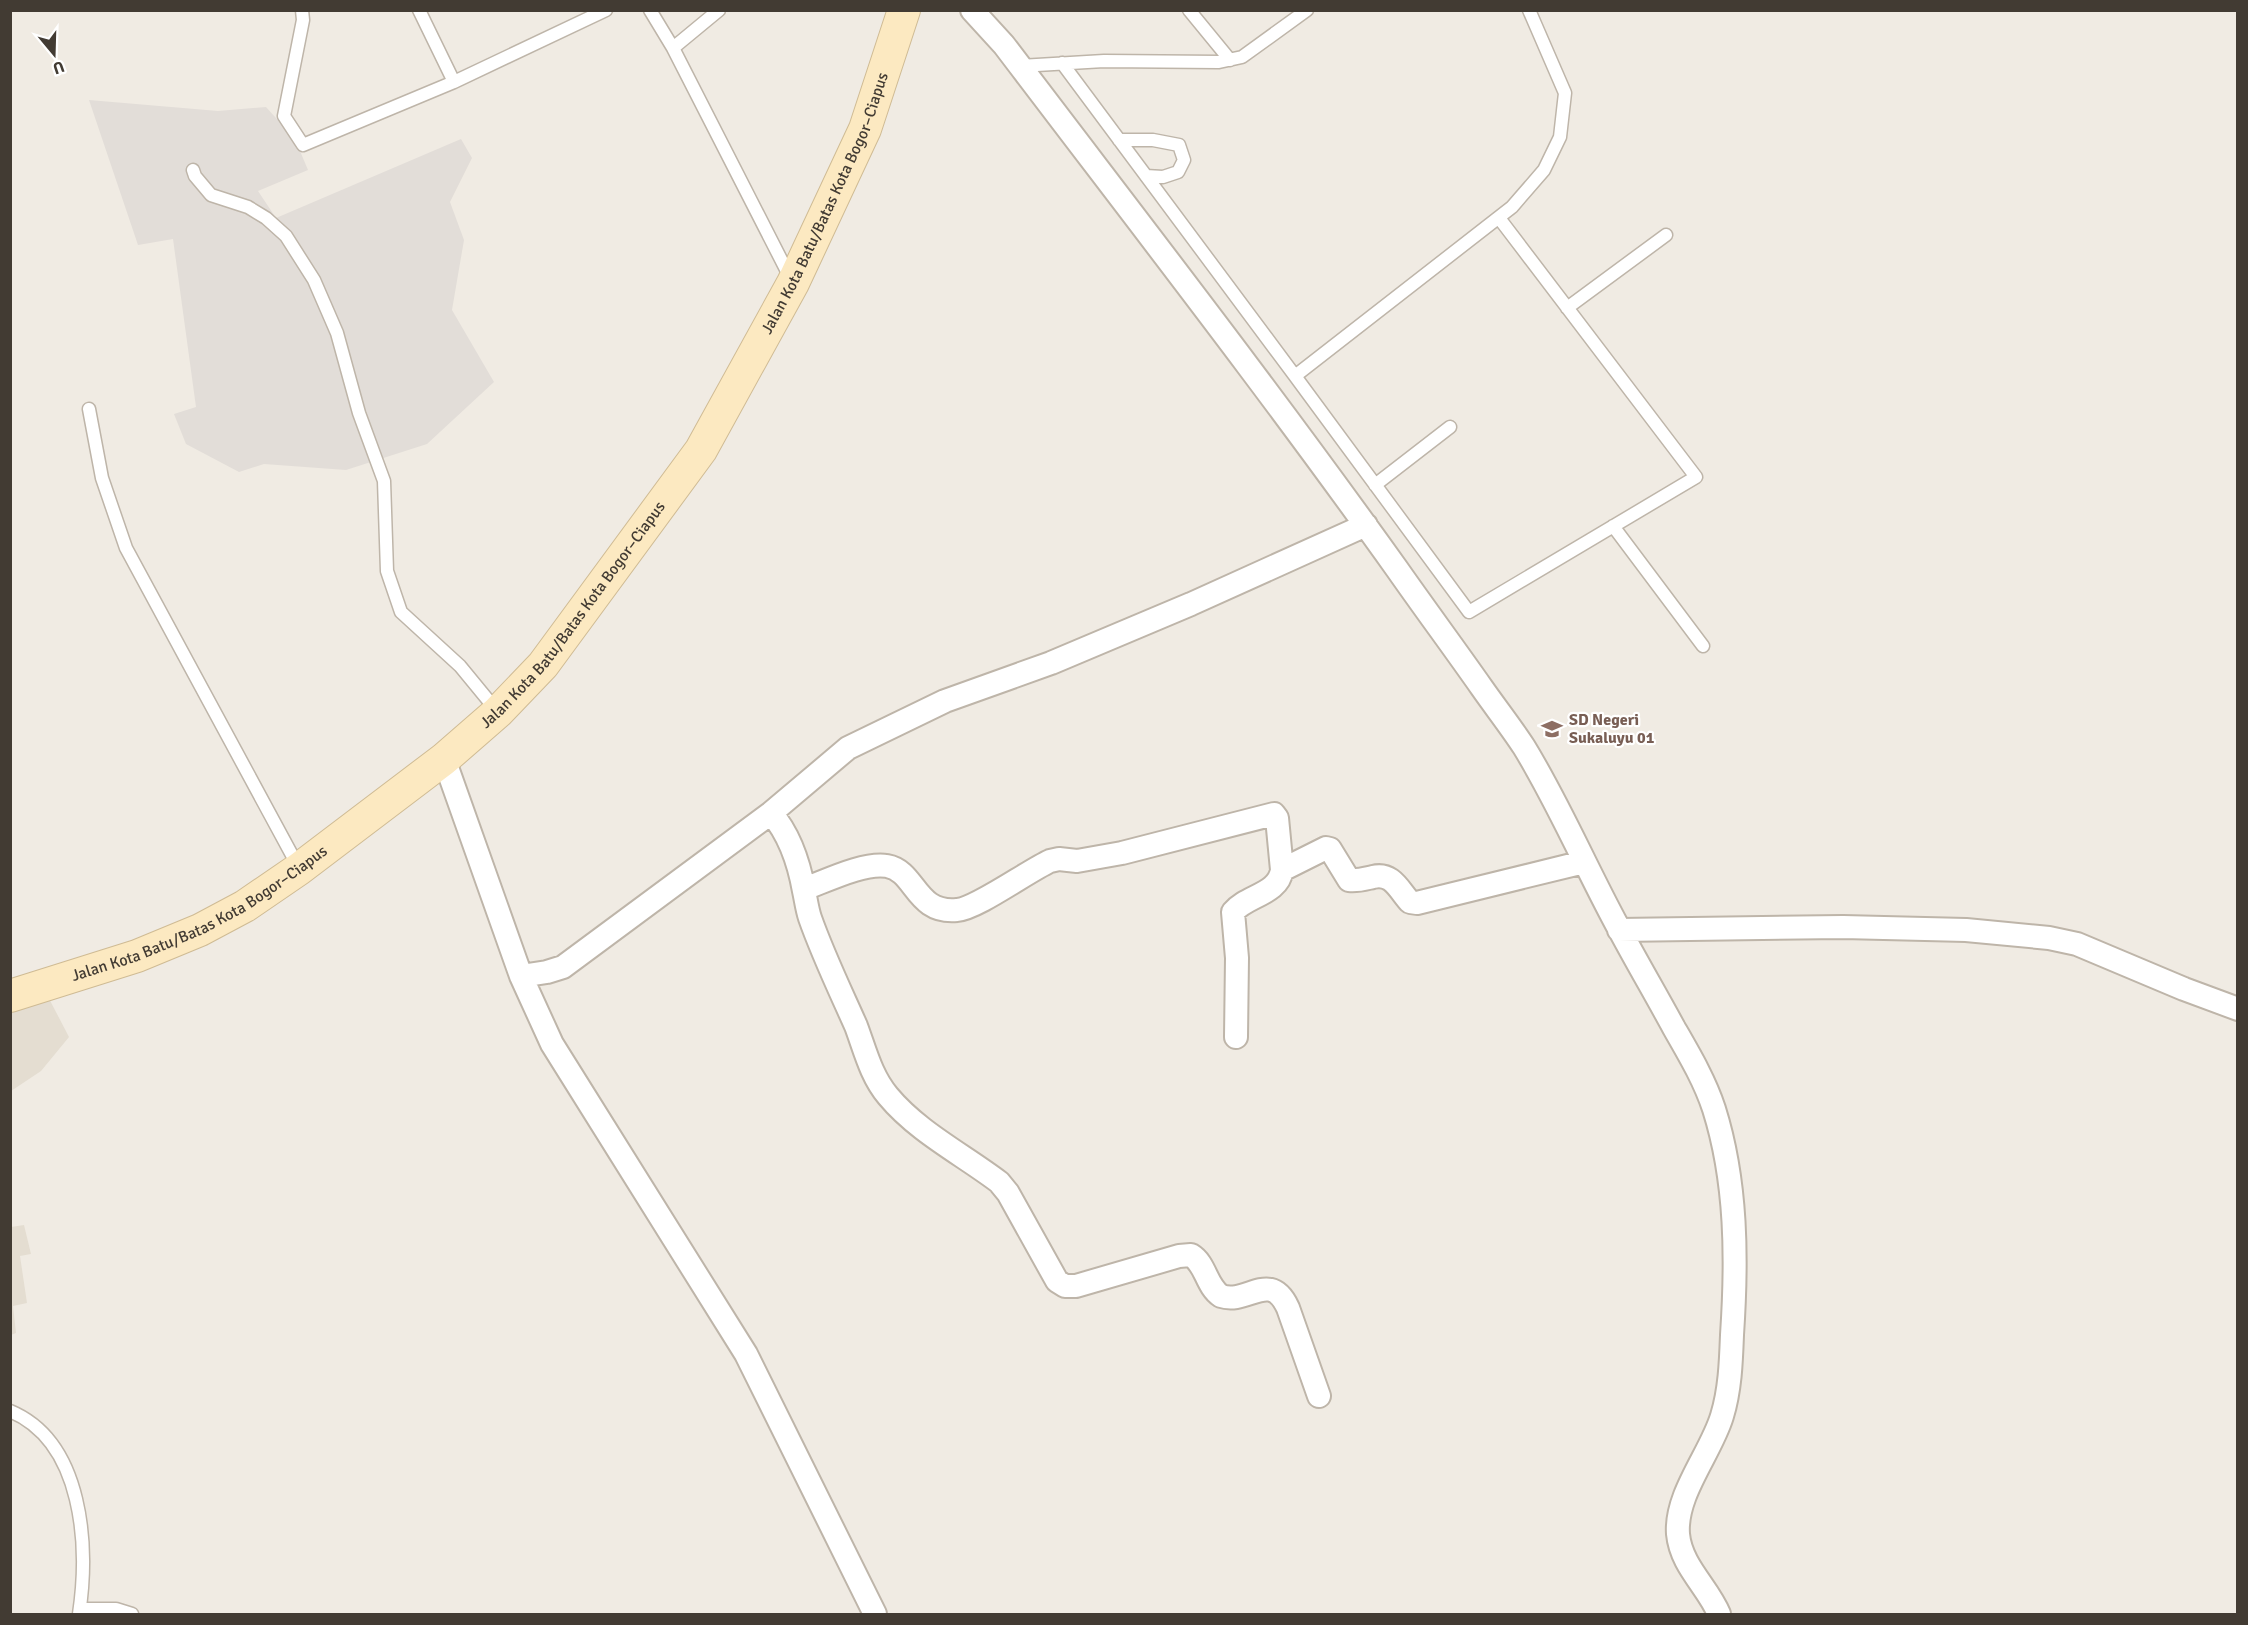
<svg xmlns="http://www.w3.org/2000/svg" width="2248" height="1625" viewBox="0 0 2248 1625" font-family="Signika,sans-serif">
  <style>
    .residential { fill: #e4ddd1 }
    .industrial { fill: #e2ddd8 }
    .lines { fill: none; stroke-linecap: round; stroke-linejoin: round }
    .lane-casing { stroke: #beb5a9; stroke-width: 15 }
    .street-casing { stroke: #beb5a9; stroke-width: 26 }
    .secondary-casing { stroke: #cfbb94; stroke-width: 34 }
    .lane { stroke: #fff; stroke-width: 12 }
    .street { stroke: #fff; stroke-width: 22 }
    .secondary { stroke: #fce9c1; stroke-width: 32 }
    .labels { text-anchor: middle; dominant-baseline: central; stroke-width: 4.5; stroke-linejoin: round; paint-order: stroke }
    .street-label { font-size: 16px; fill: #423b33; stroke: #fff }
    .education-label { font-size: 16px; font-weight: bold; fill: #785e54; stroke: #fff; text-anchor: start }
  </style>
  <rect width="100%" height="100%" fill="#f0ebe3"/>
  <path class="residential" d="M44 989 69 1037 41 1071 11 1091 10 997Z
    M24 1225 31 1254 20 1256 27 1303 13 1306 16 1333 11 1335V1227Z"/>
  <path class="industrial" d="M89 100 218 111 266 107 295 139 308 170 258 191 276 218 461 139 472 158 450 202 464 240 452 310 494 382 427 444 346 470 264 464 239 472 186 444 174 414 196 407 173 239 138 245Z"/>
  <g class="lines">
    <defs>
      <path id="lane" d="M302 10 303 20 284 116 303 145 454 82 606 10
        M419 10 454 82
        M650 10 673 48 791 279
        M1189 10 1230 60
        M673 48 719 10
        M1062 63 1295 376 1512 207 1544 170 1560 137 1565 93 1529 10
        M1020 66 1104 61 1219 62 1242 57 1307 10
        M1119 140H1153L1179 145 1184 160 1178 172 1163 177 1146 176
        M193 170 195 176 211 195 248 207 266 218 286 236 314 280 337 333 359 413 384 481 387 571 401 612 460 666 497 711
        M1567 308 1666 235
        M1295 376 1469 612 1696 477 1499 218
        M89 409 102 478 126 548 299 868
        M1375 485 1450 427
        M1613 526 1703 646
        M10 1411C84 1442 89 1547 79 1614
        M80 1609H116L132 1614"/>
      <path id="street" d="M972 10 1004 45C1136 219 1270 391 1397 569 1425 609 1454 648 1482 688 1496 708 1511 727 1524 747 1559 804 1585 866 1617 925 1635 959 1655 993 1674 1028 1689 1054 1705 1081 1714 1109 1737 1182 1737 1260 1732 1335 1731 1362 1730 1390 1722 1416 1711 1453 1675 1494 1678 1534 1681 1566 1708 1587 1719 1614
        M444 759 521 976 552 1044 746 1354 875 1614
        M771 813C790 835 799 863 804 891 806 900 807 909 810 918 823 955 840 990 856 1026 865 1050 871 1076 888 1096 918 1132 962 1154 999 1182L1008 1193 1057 1281 1065 1286H1076L1179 1256 1191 1255C1206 1264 1206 1286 1221 1296 1248 1305 1270 1269 1288 1308L1319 1396
        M804 889C826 881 864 862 887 866 916 871 915 914 957 910 976 909 1028 871 1050 861L1059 859 1077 861 1122 853 1274 814 1277 818 1282 870 1326 848 1330 849 1349 880C1358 881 1364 879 1373 877 1392 872 1399 890 1410 902L1417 903 1584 862
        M1619 930 1843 927 1966 930 2049 938 2077 944 2184 989 2238 1009
        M521 976 547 972 563 967 771 813 848 748 945 701 1051 663 1191 604 1366 525
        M1236 1037 1237 958 1233 912C1247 895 1278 895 1282 870"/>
      <g id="secondary">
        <path id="s1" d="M10 996 137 956 200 930 245 906 299 869 444 759 498 712 543 665 701 450 793 283 865 129 904 10"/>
      </g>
    </defs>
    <use href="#lane" class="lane-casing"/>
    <use href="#street" class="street-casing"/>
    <use href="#secondary" class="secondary-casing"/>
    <use href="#lane" class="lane"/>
    <use href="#street" class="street"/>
    <use href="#secondary" class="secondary"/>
  </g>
  <defs>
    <symbol id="school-bare" viewBox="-9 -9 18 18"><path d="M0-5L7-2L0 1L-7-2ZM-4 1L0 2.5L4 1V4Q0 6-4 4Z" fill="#8d6e63" stroke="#fff" stroke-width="2.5" paint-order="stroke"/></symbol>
  </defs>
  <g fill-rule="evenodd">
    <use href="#school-bare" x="1537" y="714" width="30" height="30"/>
  </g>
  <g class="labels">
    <g class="street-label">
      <text stroke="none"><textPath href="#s1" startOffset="1180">Jalan Kota Batu/Batas Kota Bogor–Ciapus</textPath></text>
      <text stroke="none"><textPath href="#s1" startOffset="694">Jalan Kota Batu/Batas Kota Bogor–Ciapus</textPath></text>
      <text stroke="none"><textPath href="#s1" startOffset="208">Jalan Kota Batu/Batas Kota Bogor–Ciapus</textPath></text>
    </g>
    <g class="education-label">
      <text x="1569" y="720">SD Negeri<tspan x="1569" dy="18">Sukaluyu 01</tspan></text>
    </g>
  </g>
  <rect width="2248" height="1625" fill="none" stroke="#423b33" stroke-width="24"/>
  <g transform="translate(54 54) rotate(161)" stroke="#ffffff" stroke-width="4.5" paint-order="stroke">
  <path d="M0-4.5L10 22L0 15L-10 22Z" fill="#423b33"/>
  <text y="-9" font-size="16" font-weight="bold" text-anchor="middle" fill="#423b33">U</text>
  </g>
</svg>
